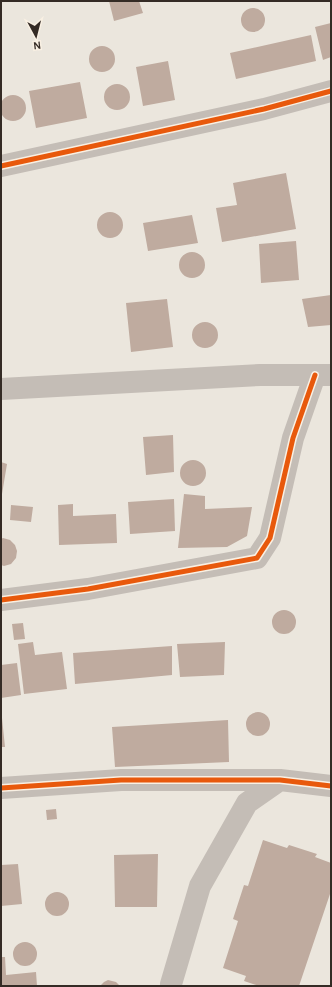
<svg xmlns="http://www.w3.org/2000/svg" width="332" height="987" viewBox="0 0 332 987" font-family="'Alegreya Sans',sans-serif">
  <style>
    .building { fill: #bfab9f }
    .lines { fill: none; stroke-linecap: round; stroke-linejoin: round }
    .street { stroke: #c4bdb6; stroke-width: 22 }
    .cycleway-casing { stroke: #f9f0e3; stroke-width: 8 }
    .cycleway { stroke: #e8590c; stroke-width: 5 }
  </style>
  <rect width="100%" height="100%" fill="#ebe6dd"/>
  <path class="building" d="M109 1H139L143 13 114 21Z
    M241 20a12 12 0 1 1 24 0a12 12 0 1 1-24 0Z
    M331 23V57L323 60 315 27Z
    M311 35 316 61 236 79 230 53Z
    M89 59a13 13 0 1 1 26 0a13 13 0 1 1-26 0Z
    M168 61 175 100 143 106 136 67Z
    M80 82 87 118 36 128 29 91Z
    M104 97a13 13 0 1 1 26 0a13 13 0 1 1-26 0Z
    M0 108a13 13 0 1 1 26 0a13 13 0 1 1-26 0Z
    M286 173 296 229 222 242 216 208 237 205 233 183Z
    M97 225a13 13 0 1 1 26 0a13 13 0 1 1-26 0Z
    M192 215 198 243 148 251 143 223Z
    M296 241 299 280 261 283 259 244Z
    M179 265a13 13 0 1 1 26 0a13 13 0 1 1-26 0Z
    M331 295V325L308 327 302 299Z
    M167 299 173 347 131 352 126 303Z
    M192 335a13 13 0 1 1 26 0a13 13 0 1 1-26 0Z
    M173 435 174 472 146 475 143 437Z
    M180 473a13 13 0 1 1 26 0a13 13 0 1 1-26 0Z
    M1 462 7 464 2 494H1Z
    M184 494 205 496V509L252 507 247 536 227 547 178 548Z
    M174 499 175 531 130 534 128 502Z
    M73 504V516L116 514 117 543 59 545 58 505Z
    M11 505 33 507 31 522 10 520Z
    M3 538 10 540 15 545 17 551 16 558 11 564 4 566 1 565V539Z
    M272 622a12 12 0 1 1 24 0a12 12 0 1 1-24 0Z
    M23 623 25 639 14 640 12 624Z
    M33 642 35 655 62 652 67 689 24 694 18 644Z
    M225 642 224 675 180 677 177 644Z
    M172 646V675L75 684 73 653Z
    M17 663 21 695 1 698V665Z
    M246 724a12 12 0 1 1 24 0a12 12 0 1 1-24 0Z
    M1 718H2L5 747H1Z
    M228 720 229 762 115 767 112 727Z
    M56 809 57 819 47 820 46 810Z
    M263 840 287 848 289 845 317 854 315 857 331 863V891L299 986H259L244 981 246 976 223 968 238 921 233 919 244 885 248 886Z
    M158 854 157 907H115L114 855Z
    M18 864 22 904 1 906V865Z
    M45 904a12 12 0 1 1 24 0a12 12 0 1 1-24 0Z
    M13 954a12 12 0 1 1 24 0a12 12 0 1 1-24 0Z
    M1 957H5L6 975 36 972 37 986H1Z
    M108 980 116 982 120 986H100L104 982Z"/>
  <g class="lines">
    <path class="street" d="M1 166 264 109 331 91
      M1 389 260 375H331
      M1 600 88 589 257 558 270 538 293 438 315 375
      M1 788 121 780H280L331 786
      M171 984 200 886 247 803 280 780"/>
    <defs>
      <path id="cycleway" d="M1 166 264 109 331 91
        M1 600 88 589 257 558 270 538 293 438 315 375
        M1 788 121 780H280L331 786"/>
    </defs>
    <use href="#cycleway" class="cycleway-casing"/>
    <use href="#cycleway" class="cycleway"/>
  </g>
  <rect width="332" height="987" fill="none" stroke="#342b25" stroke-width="4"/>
  <g transform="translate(36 36) rotate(173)" stroke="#f9f0e3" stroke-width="3" paint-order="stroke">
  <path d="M0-3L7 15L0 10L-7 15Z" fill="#342b25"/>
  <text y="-6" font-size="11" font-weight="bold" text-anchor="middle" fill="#342b25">N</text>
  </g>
</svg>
